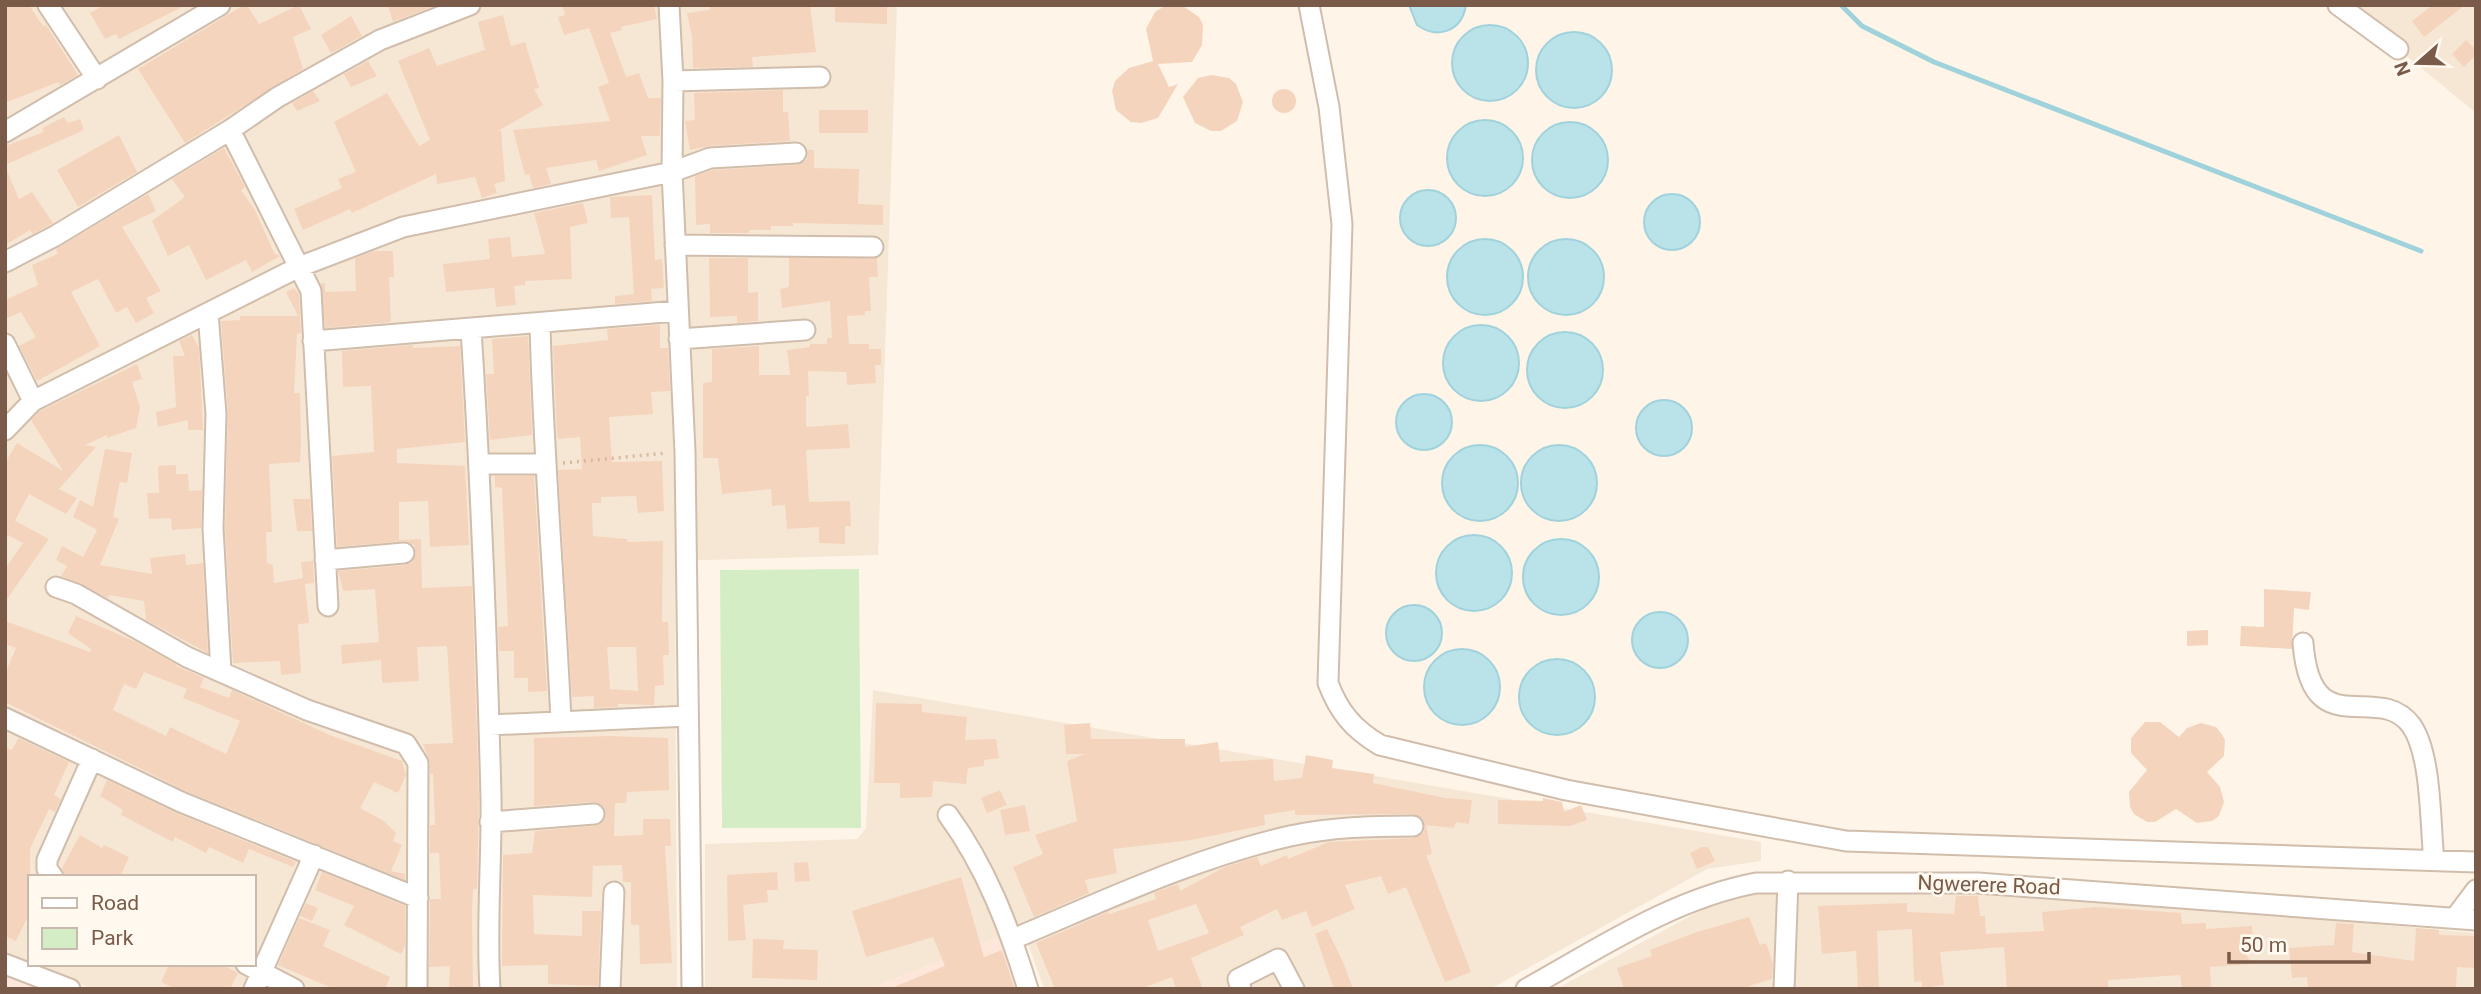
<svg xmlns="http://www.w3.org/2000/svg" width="2481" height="994" viewBox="0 0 2481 994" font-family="Roboto,sans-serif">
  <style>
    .residential { fill: #f6e7d5 }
    .commercial { fill: #fee6db }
    .green { fill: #d5edc5 }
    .water { fill: #bae2e9; stroke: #a0d2dc; stroke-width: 2 }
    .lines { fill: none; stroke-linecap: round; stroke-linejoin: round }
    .stream { stroke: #a0d2dc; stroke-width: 5 }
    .building { fill: #f5d4bd; fill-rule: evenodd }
    .minor-casing { stroke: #d1bdac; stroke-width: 23 }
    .path { stroke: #dbb7a0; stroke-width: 3.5; stroke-dasharray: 2 5; stroke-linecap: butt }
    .minor { stroke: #fff; stroke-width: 19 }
    .labels { text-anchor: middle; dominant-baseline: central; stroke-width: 5; stroke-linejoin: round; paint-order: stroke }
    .street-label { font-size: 21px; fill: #7a5b49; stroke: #fff9ef }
  </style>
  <rect width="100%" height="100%" fill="#fef5e8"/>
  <path class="residential" d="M5 5H897L878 555 675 561 677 989H92L32 964H254V877H30V963L5 953Z
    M2345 5H2476V113L2398 49Z
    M873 690 1761 842V861L1707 869 1490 989H1044L1022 927 870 989H705V844L857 839 866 828Z
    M1972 888 2476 933V989H1556L1703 909 1769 890Z"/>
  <path class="commercial" d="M1005 934 1021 989H870Z
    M5 973 43 989H5Z"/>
  <path class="green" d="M859 569 861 828H722L720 570Z"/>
  <path class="water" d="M1409 5H1466C1462 31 1438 40 1417 25Z
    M1452 63a38 38 0 1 1 76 0a38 38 0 1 1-76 0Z
    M1536 70a38 38 0 1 1 76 0a38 38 0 1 1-76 0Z
    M1447 158a38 38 0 1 1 76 0a38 38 0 1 1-76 0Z
    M1532 160a38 38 0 1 1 76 0a38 38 0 1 1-76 0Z
    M1400 218a28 28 0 1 1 56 0a28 28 0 1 1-56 0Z
    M1644 222a28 28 0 1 1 56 0a28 28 0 1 1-56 0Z
    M1447 277a38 38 0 1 1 76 0a38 38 0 1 1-76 0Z
    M1528 277a38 38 0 1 1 76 0a38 38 0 1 1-76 0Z
    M1443 363a38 38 0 1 1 76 0a38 38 0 1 1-76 0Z
    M1527 370a38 38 0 1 1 76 0a38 38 0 1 1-76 0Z
    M1396 422a28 28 0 1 1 56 0a28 28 0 1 1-56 0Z
    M1636 428a28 28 0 1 1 56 0a28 28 0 1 1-56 0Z
    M1521 483a38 38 0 1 1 76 0a38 38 0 1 1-76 0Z
    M1442 483a38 38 0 1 1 76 0a38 38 0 1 1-76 0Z
    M1436 573a38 38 0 1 1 76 0a38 38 0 1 1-76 0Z
    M1523 577a38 38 0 1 1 76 0a38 38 0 1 1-76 0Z
    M1386 633a28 28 0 1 1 56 0a28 28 0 1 1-56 0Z
    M1632 640a28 28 0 1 1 56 0a28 28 0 1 1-56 0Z
    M1424 687a38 38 0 1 1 76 0a38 38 0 1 1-76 0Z
    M1519 697a38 38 0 1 1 76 0a38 38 0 1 1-76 0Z"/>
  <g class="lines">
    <path class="stream" d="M1841 5 1862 26 1934 62 2421 251"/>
  </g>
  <path class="building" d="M5 5H29L43 26 46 25 78 75 60 85 58 82 5 103Z
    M104 5H186L119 39 116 34 105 39 90 13Z
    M244 5H247L259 24 299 5 311 29 293 37 303 69 185 143 138 69Z
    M388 5H436L393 22Z
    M562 5H654L657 19 621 27 622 30 610 33 626 77 639 73 648 98H661L660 136H641L647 155 599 171 596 160 546 168 551 184 533 188 529 174 525 175 513 130 610 121 598 87 609 83 589 28 564 35 558 17 565 15Z
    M710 5H810L816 52 752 57 753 67 693 68 692 36 687 13 710 10Z
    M835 5H887V24L835 22Z
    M2433 5H2465L2424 37 2412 21Z
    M1183 6 1199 17 1203 25 1202 45 1192 62 1158 64 1169 87 1178 84 1158 118 1141 123 1131 122 1116 110 1112 91 1115 81 1129 68 1153 61 1146 29 1155 12 1163 7Z
    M503 15 511 46 525 42 539 88 534 89 543 105 498 131H501L505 181 494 184 497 193 482 198 475 177 437 184 436 174 352 213 350 209 303 230 294 209 342 188 338 179 356 172 334 122 387 93 419 146 430 140 398 61 429 48 437 66 485 50 478 22Z
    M351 16 362 36 331 53 321 35Z
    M2466 40 2476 50V55L2464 67 2452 54Z
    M368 61 377 76 351 87 344 74Z
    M1211 75 1229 78 1236 84 1243 102 1237 121 1221 131H1211L1195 123 1183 97 1198 78Z
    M1272 101a12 12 0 1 1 24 0a12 12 0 1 1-24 0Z
    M783 90V112H788L790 141 709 146 690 150 685 121 695 120 694 93Z
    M313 91 320 101 297 111 292 103Z
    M819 110H868V133H819Z
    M64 117 68 123 80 119 84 130 5 165V146L44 132 42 128Z
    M119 135 137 172 78 207 57 170Z
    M224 148 245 187 241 190 255 210 274 253 280 256 252 272 246 260 206 280 189 245 168 256 152 221 185 197 172 179Z
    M808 150H814V168L859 169 858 204 883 205V225L793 223V226H771V230H749V233H710V224L696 225 695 176 713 170 797 165 807 159Z
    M5 166 19 199 32 192 53 223 33 234 30 230 5 245Z
    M148 194 156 211 122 227 161 291 146 298 154 313 136 323 127 307 116 313 98 279 71 292 100 346 37 381 19 346 36 337 21 312 5 319V300L38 285 32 265 58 254 56 249Z
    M652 195 655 260 662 259 664 288 651 289 652 301 615 304V296L634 294 629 217 611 218 610 197Z
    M583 203 588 223 570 227 572 279 525 281V285L514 286 516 305 496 307 494 288 446 292 443 264 490 259 488 239 510 237 512 257 545 254 534 213Z
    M374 251H393L394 277H389L391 322 325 328 321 283H325V292L356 291 355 258Z
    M709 258H748V293L758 292V321L737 323V316L710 317Z
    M789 258H877L878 277H869L871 311H865V315L847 316 849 344H869V349H881V365H875L876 383 847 385 846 372 808 371 809 396H806V427L848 424 850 448 806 450 809 502 850 501 851 526H845V544L819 543V527L787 529 785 505 772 506 771 489 722 494 718 458H703V383L712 382V349L759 346V375H790L787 350 810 347V344H827V338H832L830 301 782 308 780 289 789 287Z
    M294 288 299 294 301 333 297 334 294 393H300L301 443 300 462 269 464 272 532H266L267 563 273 565 274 583 303 578 301 562 313 561 314 583 305 584 309 623 298 624 301 673 281 675 280 661 233 663 225 528 228 413 221 321 240 320V316H298L286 292Z
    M660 325V348H668L670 391 651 392 653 414 609 417 612 462 662 461 664 511 638 513 636 496 601 497V503H592L593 536 627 539V542L663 541 662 622H668L669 655H663L664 685 655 686 654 705 618 704V707L594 708V696L572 697 558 470 582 469 580 437 558 439 557 433 553 346 608 340 607 329ZM607 647H636L638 691 610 689Z
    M192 335 199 348 203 430H188V420L158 427 156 412 176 407 173 356H185L179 341Z
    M528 336 532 435 490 440 486 374H494L492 339Z
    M413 345V348L460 346 465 442 397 449V463L465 466 469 545 430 547 428 501 399 502V540L421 539 422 588 472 586 479 797 477 889H473L472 912 473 989H449L450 966 429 967 430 899H441L439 853H430V825H435L433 774H430V762L423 744 453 743 447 646 417 647 419 681 382 683 381 660 342 664 341 645 379 642 375 589 343 591 338 571 406 565 412 563 416 553 414 545 404 541 337 547 332 456 374 452 371 386 343 387 342 351Z
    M137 364 142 379 132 382 140 407 136 428 107 438V435L85 445 96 447 59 489 77 498 66 514 29 494 15 521 49 539 5 602V569L23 543 8 535 5 539V463L17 443 63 471 31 420 40 411Z
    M105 449 132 453 127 483 120 482 113 517 119 519 100 565 152 574 150 558 185 554 186 565 203 563 208 653 146 620 144 601 109 595 108 598 61 576 67 566 56 560 62 546 83 557 97 530 73 517 80 500 93 507Z
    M176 465V474H188L189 491 202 490 201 528 172 530 171 518 149 519 147 493H159L158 466Z
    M495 476H534L547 691 528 692V678H514V651H499L498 627 508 626 502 488 495 487Z
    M293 499H310L312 531H297Z
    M2264 589 2311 592 2309 610 2294 608 2292 649 2240 646 2241 626 2264 627Z
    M76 616 134 641 177 665H174L204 678 200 687 229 698 232 690 332 736 402 761 406 775 398 793 374 782 360 808 384 821 396 833 393 841 402 845 391 871 405 874V880L186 791 5 702V674L16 648 5 644V621L90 652 91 649 68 633ZM144 672 187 689 183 698 240 721 226 754 170 727 166 736 113 710 124 684 136 689Z
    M2208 630V645L2187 646V631Z
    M876 703 922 704V712L967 717 965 740 996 739 999 758 984 760V766L968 768 966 784 933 781 932 797 900 798V783H874Z
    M2145 722H2160L2179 737 2187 728 2201 723 2216 727 2221 733 2225 740 2224 756 2207 772 2220 787 2224 802 2219 816 2212 821 2197 823 2176 809 2155 822H2147L2134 814 2130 807 2129 792 2147 770 2131 753V738Z
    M1090 723 1091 739H1185V747L1218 742 1220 762 1273 759 1274 781 1302 778 1306 755 1333 760 1332 768 1374 774 1373 783 1445 798 1472 800 1469 824 1456 822 1454 828 1426 825 1432 854 1426 855 1471 972 1445 982 1406 887 1388 894 1381 876 1345 885 1355 909 1312 927 1306 911 1282 920 1277 909 1240 927 1244 935 1191 958 1203 989H1176L1172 977 1140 989H1055L1036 943 1108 912 1109 914 1156 899 1154 893 1178 884 1180 891 1225 867 1257 857 1261 866 1287 855 1288 859 1329 842 1414 838 1423 833 1425 827 1423 819 1413 814 1295 815V810L1264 815 1265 825 1191 840 1113 849 1117 873 1085 880 1089 893 1034 917 1013 867 1043 854 1035 835 1077 821 1067 761 1085 754H1066L1064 725ZM1196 904 1209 933 1158 951 1148 920Z
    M610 736 668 738 669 790 627 792 626 803H615L614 836 643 835V819H670L671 846H665L672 963 640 964 639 925H631V882H623L622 865 593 866 592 897 533 895 534 934 582 936V911H601L598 986 548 984V965L502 966 503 855 532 853 535 831 595 826 605 819 604 808 594 802 534 806V738Z
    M18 738 69 762 54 795 61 799 55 812 49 809 30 849V912L16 941 5 936V747L12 750Z
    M107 780 176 813 296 862 293 867 249 849 243 863 209 847 206 853 175 837 173 842 121 815 123 810 100 796Z
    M1000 790 1007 805 987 813 981 798Z
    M1543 798 1562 802 1564 812 1581 805 1587 820 1570 826 1498 824V800L1543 801Z
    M1025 805 1030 831 1005 835 1000 810Z
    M80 835 102 848 104 845 129 857 120 877H65L62 868Z
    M1702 847H1708L1715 861 1697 869 1690 853Z
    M808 862 810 881 795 882 794 863Z
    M322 872 405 906V946L401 954 344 925 354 906 315 890Z
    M777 872 778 890H767L768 902 743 905 746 940 728 941 727 875Z
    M961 877 984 957 1002 950 1015 989H889L945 966 933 937 866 957 852 911Z
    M1956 896H1978L1980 916H1985L1986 934 2044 931 2042 912 2096 907 2181 913 2182 924 2206 923V929L2252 926 2254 950 2245 951 2251 964 2210 967 2211 989H2182L2180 975 2108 980V987L2089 989H2007L2004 947 1940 952 1944 985 1922 988V981L1914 982 1912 929 1877 931 1879 989H1858L1856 951 1822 954 1818 906 1907 903V912L1954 914Z
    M306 903 318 908 312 921 300 916Z
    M1749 917 1760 945 1766 943 1773 964 1772 979 1749 986 1750 989H1624L1617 968 1652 956 1650 950 1694 933Z
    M299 918 330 930 323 946 390 977 385 989H334L278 965Z
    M2336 923 2354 924 2352 952 2414 961 2416 928 2439 930V935L2475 936 2474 968 2457 967 2456 988 2308 989 2307 977 2292 978 2289 948 2334 945Z
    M1327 929 1343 962 1353 989H1334L1315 934Z
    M753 939 784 940 783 949 818 950 817 980 752 978Z
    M169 964H221L238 973 230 989H176L161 982Z"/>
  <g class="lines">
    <defs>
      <path id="minor" d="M48 5 97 79
        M669 5 673 81 672 172 685 452 692 989
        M1309 5 1329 107 1342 224 1328 683C1339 712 1353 729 1380 745L1566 790 1846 841 2476 862
        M2338 5 2398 49
        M673 81 820 77
        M230 130 311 291 328 606
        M5 132 220 5
        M675 245 873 247
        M5 262 55 236 230 130 278 97 380 40 470 5
        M208 313 216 414 213 528 221 672
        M540 323C543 456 555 589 561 721
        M471 329C481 485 487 641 491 797 492 861 486 925 490 989
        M679 339 805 330
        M313 341 678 311
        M5 344 33 401
        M5 430 33 401 299 267 403 227 672 172 710 158 796 153
        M479 464H544
        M325 560 404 553
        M56 587 76 594 187 657 307 710 406 744 418 763 417 989
        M2303 643C2311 747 2377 680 2411 725 2432 754 2430 825 2434 861
        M5 718 181 802 418 898
        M489 725 688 716
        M948 815C986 867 1009 927 1028 989
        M490 822 594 814
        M53 877 47 869V860L92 759
        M2455 918 2476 890
        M1013 939C1104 901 1194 858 1290 836 1331 827 1372 826 1413 826
        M5 964 70 989
        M246 964 294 989
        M254 989 314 855
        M610 989 614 892
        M1241 989 1238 979 1278 959 1294 989
        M1526 989C1600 948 1672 899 1756 883H1978L2476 920
        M1784 989 1788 881"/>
    </defs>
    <use href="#minor" class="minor-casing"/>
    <path class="path" d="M563 463 667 453"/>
    <use href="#minor" class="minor"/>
  </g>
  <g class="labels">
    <g class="street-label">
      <text transform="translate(1989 885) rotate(2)">Ngwerere Road</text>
    </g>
  </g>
  <rect width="2481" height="994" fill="none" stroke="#7a5b49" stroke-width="14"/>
  <rect x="28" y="875" width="228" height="91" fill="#fff9ef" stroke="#cabaad" stroke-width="2"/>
  <rect x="42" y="898" width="35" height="10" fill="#ffffff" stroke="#cabaad" stroke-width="2"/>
  <text x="91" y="910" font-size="21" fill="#7a5b49">Road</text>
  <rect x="42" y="928" width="35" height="21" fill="#d5edc5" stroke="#cabaad" stroke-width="2"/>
  <text x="91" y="945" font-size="21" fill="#7a5b49">Park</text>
  <g transform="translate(2418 63) rotate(250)" stroke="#fff9ef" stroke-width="5" paint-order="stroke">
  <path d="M0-5L12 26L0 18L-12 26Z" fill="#7a5b49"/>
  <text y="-10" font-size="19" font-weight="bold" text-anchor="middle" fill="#7a5b49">N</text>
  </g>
  <path d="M2229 952v10h140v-10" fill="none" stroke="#7a5b49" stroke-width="3.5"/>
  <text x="2240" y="952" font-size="21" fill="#7a5b49" stroke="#fff9ef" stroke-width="5" paint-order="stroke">50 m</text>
</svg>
